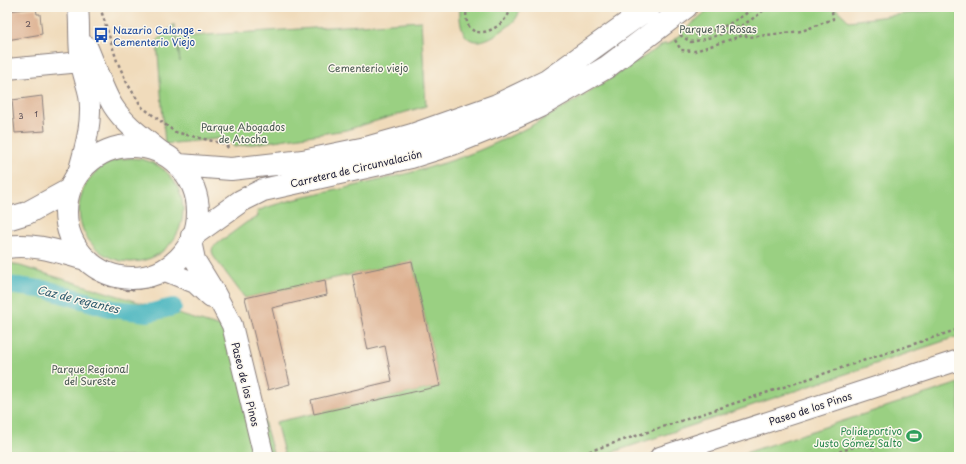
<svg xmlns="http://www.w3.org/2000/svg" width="966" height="464" viewBox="0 0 966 464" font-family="'Playpen Sans',sans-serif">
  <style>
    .green { fill: #9ad082; stroke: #5e795e }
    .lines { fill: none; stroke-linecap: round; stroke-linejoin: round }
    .canal { stroke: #45b4be; stroke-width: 18 }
    .building { fill: #ddb191 }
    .minor-casing { stroke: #897e7b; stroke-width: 22 }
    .secondary-casing { stroke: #897e7b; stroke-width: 24 }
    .path { stroke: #897e7b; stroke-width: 2.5; stroke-dasharray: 3 3; stroke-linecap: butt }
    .minor { stroke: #fff; stroke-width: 20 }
    .secondary { stroke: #fff; stroke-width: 22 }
    .labels { text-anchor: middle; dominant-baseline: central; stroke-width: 3; stroke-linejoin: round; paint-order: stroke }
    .number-label { font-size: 8px; fill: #514650 }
    .park-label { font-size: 10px; fill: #465650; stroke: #fbf7ec }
    .transit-label { font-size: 10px; fill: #164399; stroke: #fbf7ec; text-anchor: start }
    .street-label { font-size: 10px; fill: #22223b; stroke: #fbf7ec }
    .leisure-label { font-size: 10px; fill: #27864d; stroke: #fbf7ec; text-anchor: end }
    .water-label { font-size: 11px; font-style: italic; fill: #305c6f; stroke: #fbf7ec }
  </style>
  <rect width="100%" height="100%" fill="#fbf7ec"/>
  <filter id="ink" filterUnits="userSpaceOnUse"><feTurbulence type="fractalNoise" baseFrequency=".025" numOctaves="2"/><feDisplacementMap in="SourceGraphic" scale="8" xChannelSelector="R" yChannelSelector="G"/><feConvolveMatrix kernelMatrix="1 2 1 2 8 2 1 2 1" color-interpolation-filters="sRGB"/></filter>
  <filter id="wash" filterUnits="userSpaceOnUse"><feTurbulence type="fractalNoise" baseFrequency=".012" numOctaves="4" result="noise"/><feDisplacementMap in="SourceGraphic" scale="16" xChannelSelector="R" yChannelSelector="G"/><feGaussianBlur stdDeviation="0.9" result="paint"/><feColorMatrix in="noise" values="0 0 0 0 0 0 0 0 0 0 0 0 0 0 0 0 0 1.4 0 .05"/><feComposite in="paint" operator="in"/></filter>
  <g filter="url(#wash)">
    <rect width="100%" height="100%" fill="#f0dbbb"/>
    <path class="green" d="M460 7H520C519 20 510 25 500 32 472 51 458 39 460 7Z
      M711 7H834L849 21 959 7V336L598 457H285L276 422 440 386 412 261 245 298 214 257 212 251 213 247 247 222 258 217 257 211C285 200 309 197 337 190 384 179 435 169 480 150 545 123 605 82 664 44H669Z
      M421 21 426 106 346 130 234 147 225 138 165 144 157 41 174 24 180 62 177 37Z
      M79 210a52 52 0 1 1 104 0a52 52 0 1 1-104 0Z
      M7 262 240 333 274 457H7Z
      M959 383V457H733Z"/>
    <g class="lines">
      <path class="canal" d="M7 285 48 290 113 309 148 313 173 307"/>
    </g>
    <g id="blocks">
      <path class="building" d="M36 8 37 14H40L42 34 7 40V11Z
        M42 96 45 131 15 133 12 100Z
        M412 261 440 386 314 414 311 400 392 381 385 346 368 350 352 274Z
        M325 280 327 295 272 308 290 384 268 390 245 298Z"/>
    </g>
  </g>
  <g filter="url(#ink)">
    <use href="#blocks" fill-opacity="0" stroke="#897e7b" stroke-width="1"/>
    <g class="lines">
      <defs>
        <path id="minor" d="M87 46C96 66 102 88 113 106 125 125 146 139 163 153
          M7 69 81 62
          M78 173C85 148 93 122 89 95 87 84 82 73 81 62 78 44 80 25 78 7
          M191 241 195 260 214 291 232 325 264 457
          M163 270 195 283 211 298
          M660 457 959 360"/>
        <path id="secondary" d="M66 212a66 66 0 1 1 132 0a66 66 0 1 1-132 0Z
          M179 165 231 169 303 161 366 148 412 135 497 105 547 81 650 7
          M7 219 27 213 69 190
          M192 236 241 201 263 190 411 157 452 144 499 125 540 106 607 67 686 7
          M7 247C35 243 59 252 86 259"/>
      </defs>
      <use href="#minor" class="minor-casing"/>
      <use href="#secondary" class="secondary-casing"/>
      <path class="path" d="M100 7 117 61 127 83 142 107 175 132 225 144 230 150
        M467 7C460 45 501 36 512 7
        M689 34C713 36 736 21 755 7
        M680 35 691 42C720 36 745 28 767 7
        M675 40 681 50 695 51 744 35 749 37 802 31 833 19 832 11 828 7
        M92 278 105 285 128 290 154 286
        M572 457 959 329
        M822 457 870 442 875 457"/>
      <use href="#minor" class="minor"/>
      <use href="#secondary" class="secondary"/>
    </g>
  </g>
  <defs>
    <symbol id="bus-bare" viewBox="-9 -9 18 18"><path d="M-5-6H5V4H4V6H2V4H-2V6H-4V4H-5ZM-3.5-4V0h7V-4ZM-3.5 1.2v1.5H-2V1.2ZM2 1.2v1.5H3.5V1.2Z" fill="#1a4fb4" stroke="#fbf7ec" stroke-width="2.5" paint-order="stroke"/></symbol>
    <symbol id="stadium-bare" viewBox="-9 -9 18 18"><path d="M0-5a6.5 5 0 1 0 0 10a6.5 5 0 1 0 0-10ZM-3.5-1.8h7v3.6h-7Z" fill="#2e9e5b" stroke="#fbf7ec" stroke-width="2.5" paint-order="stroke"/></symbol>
  </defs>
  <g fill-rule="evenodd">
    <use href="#bus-bare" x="90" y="24" width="22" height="22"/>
    <use href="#stadium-bare" x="903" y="425" width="22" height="22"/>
  </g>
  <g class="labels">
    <g class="number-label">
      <text x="28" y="24">2</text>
      <text x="36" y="114">1</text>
      <text x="21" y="116">3</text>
    </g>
    <g class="park-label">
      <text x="718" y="28">Parque 13 Rosas</text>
      <text x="368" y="67">Cementerio viejo</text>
      <text x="243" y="126">Parque Abogados<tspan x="243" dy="12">de Atocha</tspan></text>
      <text x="90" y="368">Parque Regional<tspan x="90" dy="12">del Sureste</tspan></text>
    </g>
    <g class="transit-label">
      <text x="113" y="29">Nazario Calonge -<tspan x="113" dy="12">Cementerio Viejo</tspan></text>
    </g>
    <g class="street-label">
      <text transform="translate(356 168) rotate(-13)">Carretera de Circunvalación</text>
      <text transform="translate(246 384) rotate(76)">Paseo de los Pinos</text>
      <text transform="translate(810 408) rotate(-18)">Paseo de los Pinos</text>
    </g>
    <g class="leisure-label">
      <text x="902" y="430">Polideportivo<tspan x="902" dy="12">Justo Gómez Salto</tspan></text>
    </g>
    <g class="water-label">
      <text transform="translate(78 299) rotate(14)">Caz de regantes</text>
    </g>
  </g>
  <rect width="966" height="464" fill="none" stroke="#fbf7ec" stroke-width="24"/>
</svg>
